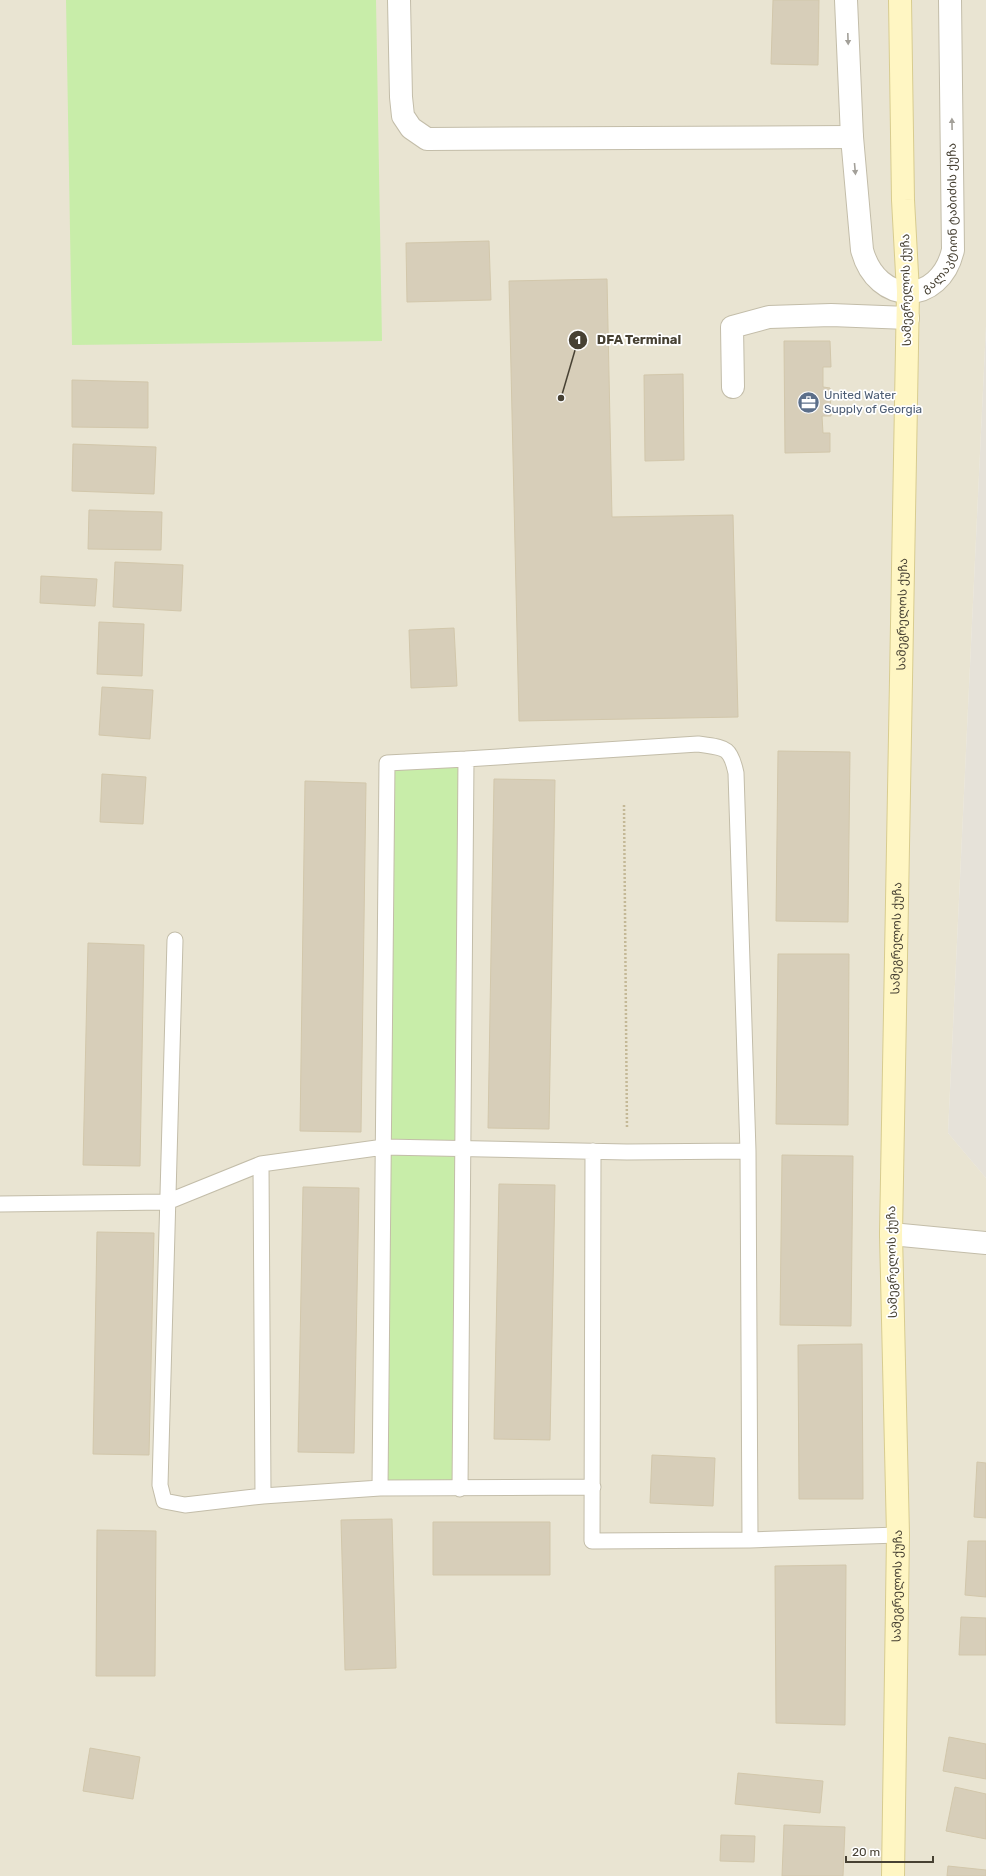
<svg xmlns="http://www.w3.org/2000/svg" width="986" height="1876" viewBox="0 0 986 1876" font-family="Rubik,'Noto Sans Georgian',sans-serif">
  <style>
    .residential { fill: #e9e4d2 }
    .industrial { fill: #e6e2d9 }
    .green { fill: #c8eda9 }
    .building { fill: #d7ceb9; stroke: #d2c7ab }
    .lines { fill: none; stroke-linecap: round; stroke-linejoin: round }
    .service-casing { stroke: #c3bda9; stroke-width: 17 }
    .minor-casing { stroke: #c3bda9; stroke-width: 24 }
    .secondary-casing { stroke: #d8cc8f; stroke-width: 24 }
    .path { stroke: #c4b896; stroke-width: 2.5; stroke-dasharray: 2 2; stroke-linecap: butt }
    .service { stroke: #fff; stroke-width: 15 }
    .minor { stroke: #fff; stroke-width: 22 }
    .secondary { stroke: #fff6c3; stroke-width: 22 }
    .oneway { fill: #a3a099 }
    .labels { text-anchor: middle; dominant-baseline: central; stroke-width: 3.5; stroke-linejoin: round; paint-order: stroke }
    .street-label { font-size: 12px; fill: #474133; stroke: #fff }
    .service-label { font-size: 12px; fill: #4e5e75; stroke: #fff; text-anchor: start }
    .leader { fill: none; stroke: #474133; stroke-width: 1.5 }
    .callout-dot { fill: #474133; stroke: #fff; stroke-width: 1.5 }
    .mark-label { font-size: 12px; text-anchor: middle; font-weight: bold; fill: #fff }
    .callout-label { font-size: 13px; text-anchor: middle; font-weight: bold; fill: #474133; stroke: #fff; stroke-width: 3.5; stroke-linejoin: round; paint-order: stroke }
  </style>
  <rect width="100%" height="100%" fill="#f4f1e4"/>
  <path class="residential" d="M0 0H986V326L948 1133 986 1178V1876H0Z"/>
  <path class="industrial" d="M986 326V1178L948 1133Z"/>
  <path class="green" d="M66 0H376L382 341 72 345Z
    M466 759 460 1489 380 1488 387 763Z"/>
  <path class="building" d="M773 0H819L818 65 771 64Z
    M489 241 491 300 407 302 406 243Z
    M607 279 612 517 733 515 738 717 519 721 509 281Z
    M784 341H830L831 367H823V387L830 388 831 416H822L823 433H830V452L785 453Z
    M683 374 684 460 645 461 644 375Z
    M72 380 148 382V428L72 427Z
    M73 444 156 447 154 494 72 491Z
    M89 510 162 512 161 550 88 549Z
    M115 562 183 565 181 611 113 607Z
    M41 576 97 579 95 606 40 603Z
    M99 622 144 624 142 676 97 674Z
    M454 628 457 686 411 688 409 630Z
    M102 687 153 690 150 739 99 735Z
    M778 751 850 752 848 922 776 921Z
    M102 774 146 777 143 824 100 822Z
    M494 779 555 780 549 1129 488 1128Z
    M305 781 366 783 361 1132 300 1131Z
    M88 943 144 945 140 1166 83 1165Z
    M778 954H849L848 1125 776 1124Z
    M782 1155 853 1156 851 1326 780 1325Z
    M499 1184 555 1185 550 1440 494 1439Z
    M303 1187 359 1188 354 1453 298 1452Z
    M97 1232 154 1233 149 1455 93 1454Z
    M862 1344 863 1499H799L798 1345Z
    M652 1455 715 1458 713 1506 650 1503Z
    M977 1462 986 1463V1518L974 1517Z
    M392 1519 396 1668 345 1670 341 1520Z
    M433 1522H550V1575H433Z
    M97 1530 156 1531 155 1676H96Z
    M968 1541H986V1597L965 1595Z
    M846 1565 845 1725 776 1723 775 1566Z
    M961 1617 986 1618V1655H959Z
    M949 1737 986 1744V1779L943 1771Z
    M90 1748 140 1757 133 1799 83 1791Z
    M738 1773 823 1781 820 1813 735 1804Z
    M955 1787 986 1794V1839L946 1831Z
    M784 1825 845 1827 843 1876H782Z
    M721 1835 755 1836 754 1862 720 1861Z
    M948 1866 986 1870V1876H947Z"/>
  <g class="lines">
    <defs>
      <path id="service" d="M466 759 698 744C724 748 730 745 736 773L748 1151 750 1540
        M175 940 160 1485 164 1501 185 1505 263 1496 380 1488 593 1487
        M593 1151 592 1541 750 1540 898 1535
        M261 1164 263 1496
        M0 1204 167 1202 261 1164 384 1147 627 1152 748 1151
        M380 1488 387 763 466 759 460 1489"/>
      <g id="minor">
        <path d="M399 0 401 97 403 116 411 128 427 139 852 137"/>
        <path id="s1" d="M846 0 852 137 862 250C877 306 940 306 953 250L950 0"/>
        <path d="M733 387 732 327 769 317 831 315 908 318"/>
        <path d="M891 1234 986 1243"/>
      </g>
      <g id="secondary">
        <path id="s2" d="M893 1876 898 1535 891 1234 908 292 903 200 900 0"/>
      </g>
    </defs>
    <use href="#service" class="service-casing"/>
    <use href="#minor" class="minor-casing"/>
    <use href="#secondary" class="secondary-casing"/>
    <path class="path" d="M624 805 627 1129"/>
    <use href="#service" class="service"/>
    <use href="#minor" class="minor"/>
    <use href="#secondary" class="secondary"/>
  </g>
  <defs><path id="oneway-solid" d="M-6-.8H1V-3.2L6.5 0L1 3.2V.8H-6Z"/></defs>
  <g class="oneway">
    <use href="#oneway-solid" transform="translate(848 39) rotate(88)"/>
    <use href="#oneway-solid" transform="translate(952 124) rotate(-91)"/>
    <use href="#oneway-solid" transform="translate(855 169) rotate(85)"/>
  </g>
  <defs>
    <symbol id="office-disc" viewBox="-11 -11 22 22"><circle r="9.5" fill="#5c6f8a" stroke="#fff"/><path d="M-6-3h4V-5.5h4V-3h4V5H-6ZM-1-4.5V-3h2v-1.5ZM-6 0V1H6V0Z" fill="#fff"/></symbol>
  </defs>
  <g fill-rule="evenodd">
    <use href="#office-disc" x="796" y="390" width="25" height="25"/>
  </g>
  <g class="labels">
    <g class="street-label">
      <text stroke="none"><textPath href="#s1" startOffset="412">გალაკტიონ ტაბიძის ქუჩა</textPath></text>
      <text transform="translate(906 290) rotate(-91)">სამეგრელოს ქუჩა</text>
      <text stroke="none"><textPath href="#s2" startOffset="1262">სამეგრელოს ქუჩა</textPath></text>
      <text stroke="none"><textPath href="#s2" startOffset="938">სამეგრელოს ქუჩა</textPath></text>
      <text transform="translate(892 1262) rotate(-91)">სამეგრელოს ქუჩა</text>
      <text stroke="none"><textPath href="#s2" startOffset="290">სამეგრელოს ქუჩა</textPath></text>
    </g>
    <g class="service-label">
      <text x="824" y="395">United Water<tspan x="824" dy="14">Supply of Georgia</tspan></text>
    </g>
  </g>
  <path class="leader" d="M561 398L578 340"/>
  <g class="callout-dot">
    <circle cx="561" cy="398" r="4"/>
    <circle cx="578" cy="340" r="10"/>
  </g>
  <g class="mark-label">
    <text x="578" y="344">1</text>
  </g>
  <g class="callout-label">
    <text x="639" y="344">DFA Terminal</text>
  </g>
  <path d="M846 1856v6h87v-6" fill="none" stroke="#474133" stroke-width="2"/>
  <text x="852" y="1856" font-size="12" fill="#474133" stroke="#ffffff" stroke-width="3" paint-order="stroke">20 m</text>
</svg>
